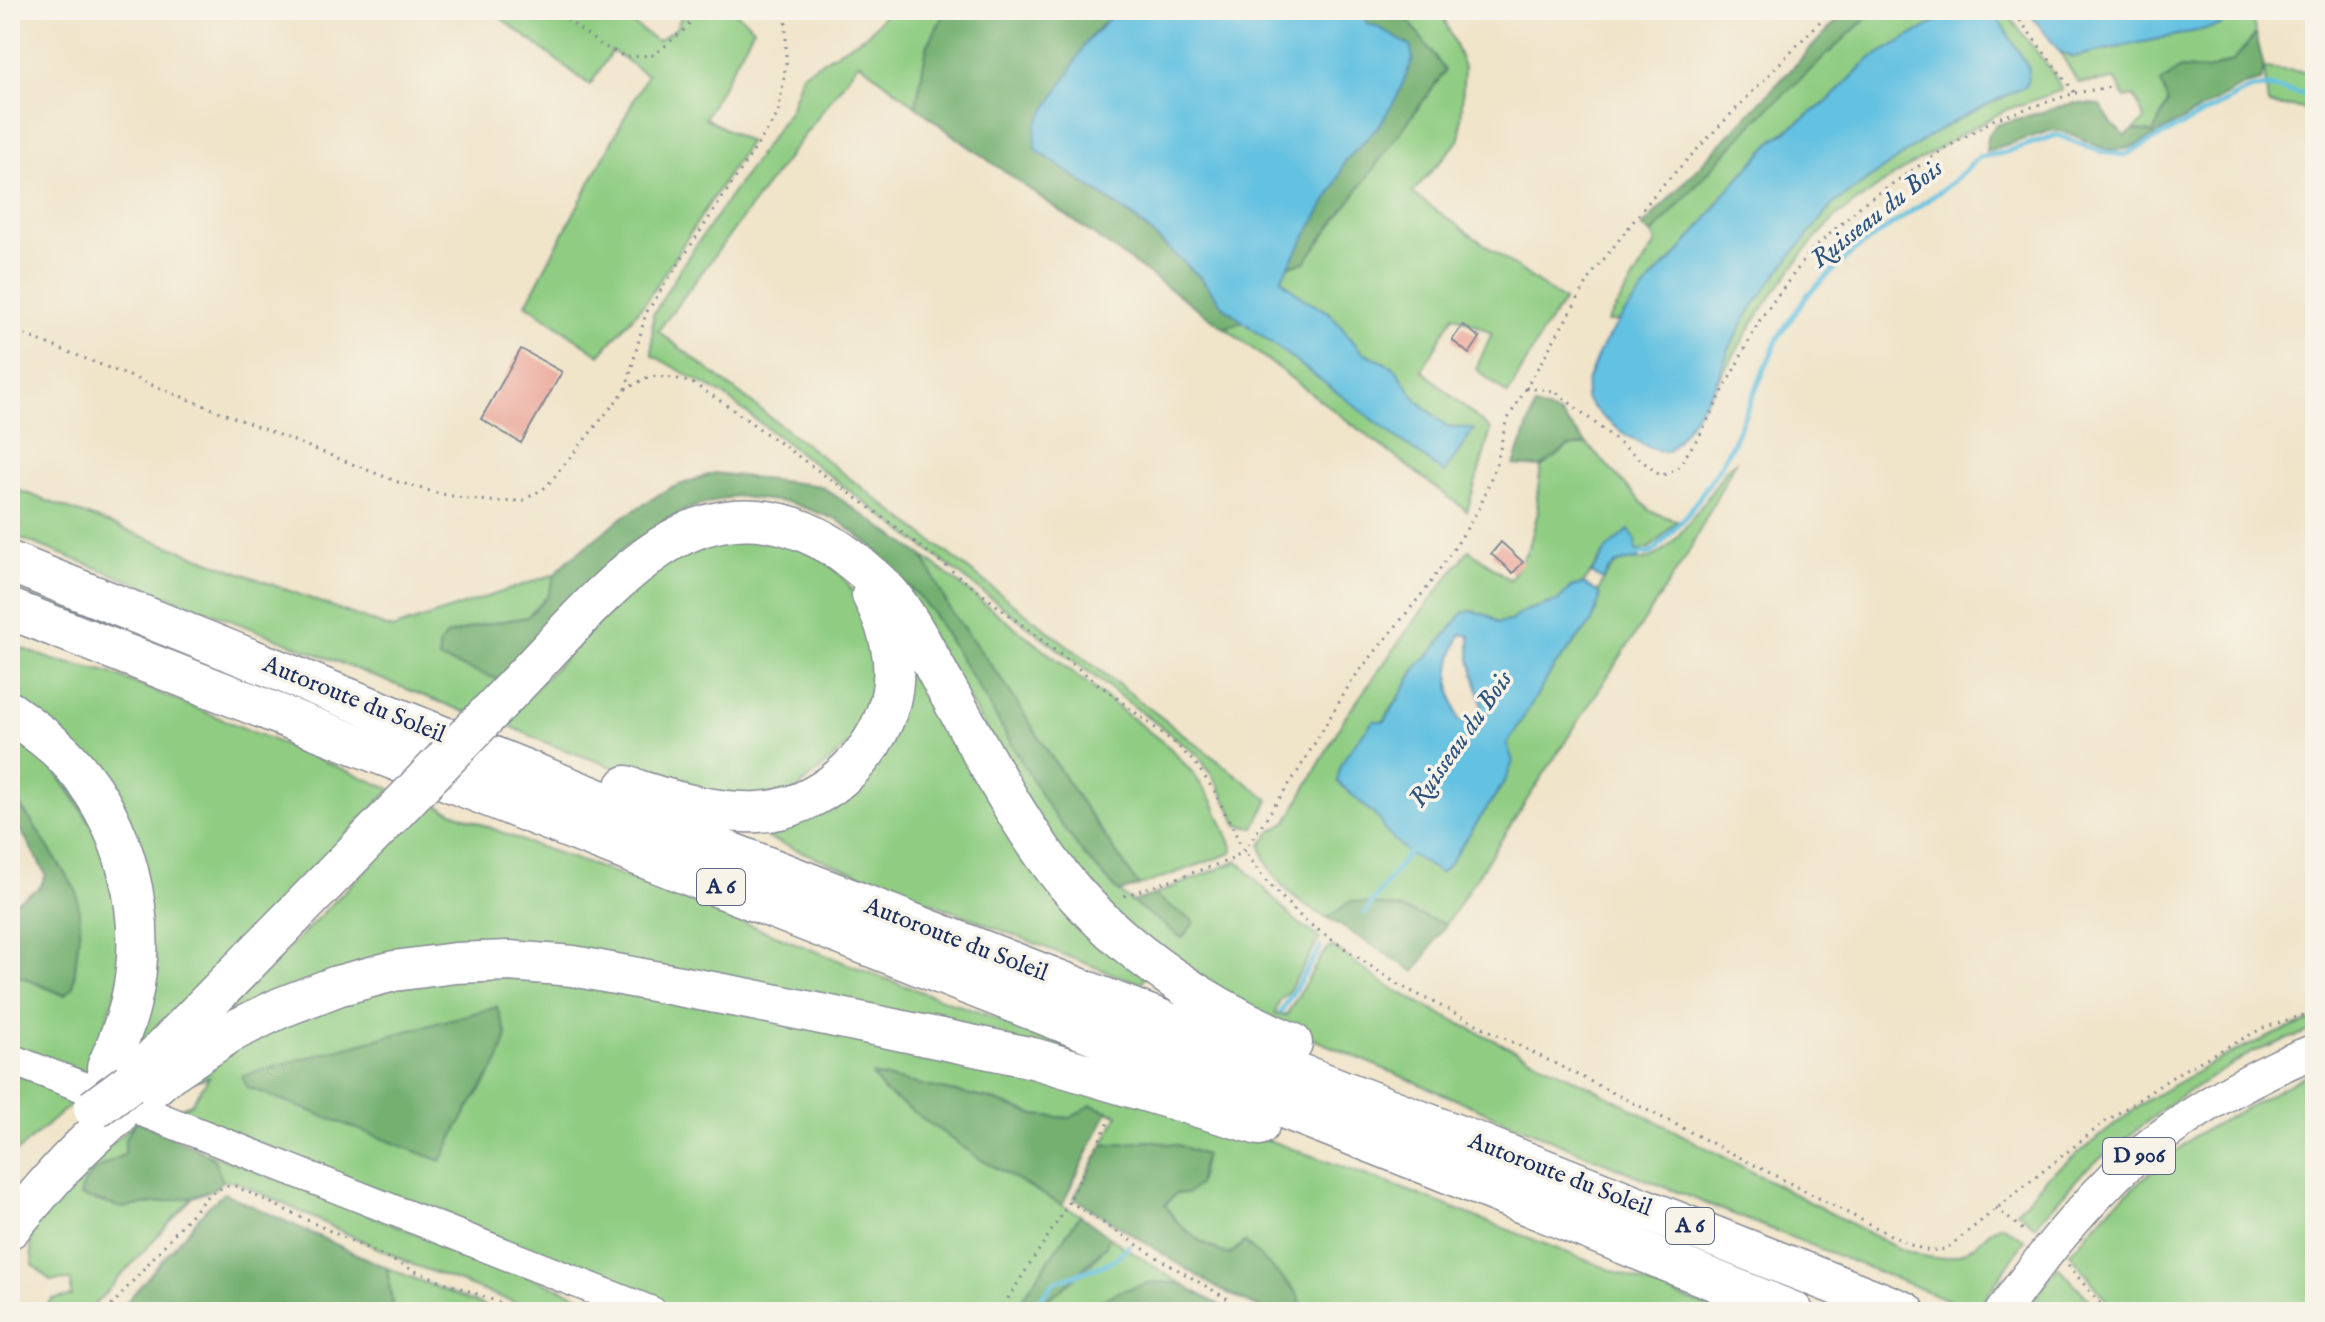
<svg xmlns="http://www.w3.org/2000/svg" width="2325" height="1322" viewBox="0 0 2325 1322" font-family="'IM FELL English',serif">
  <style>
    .green { fill: #90cd83; stroke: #567e70; stroke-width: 2; fill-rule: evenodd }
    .forest { fill: #74b071; stroke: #487068; stroke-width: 2 }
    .water { fill: #63c1e1; stroke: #3f78a0; stroke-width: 2; fill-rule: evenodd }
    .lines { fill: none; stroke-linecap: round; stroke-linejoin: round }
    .stream { stroke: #63c1e1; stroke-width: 5 }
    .building { fill: #eca99c }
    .secondary-casing { stroke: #868a94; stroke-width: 33 }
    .primary-casing { stroke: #868a94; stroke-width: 37 }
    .highway-casing { stroke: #868a94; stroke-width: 43 }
    .path { stroke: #868a94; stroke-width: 3; stroke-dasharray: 2 6; stroke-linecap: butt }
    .secondary { stroke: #fff; stroke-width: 30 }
    .primary { stroke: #fff; stroke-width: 34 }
    .highway { stroke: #fff; stroke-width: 40 }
    .highway-bridge-casing { stroke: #868a94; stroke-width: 43; stroke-linecap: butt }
    .highway-bridge { stroke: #fff; stroke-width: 40 }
    .labels { text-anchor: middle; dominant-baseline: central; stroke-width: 7; stroke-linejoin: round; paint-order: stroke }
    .shield { fill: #f7f3e8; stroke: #5d6a87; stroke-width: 2 }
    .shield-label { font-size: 22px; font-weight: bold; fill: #1b2f5e }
    .street-label { font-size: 24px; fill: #1b2f5e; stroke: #f7f3e8 }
    .water-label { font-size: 26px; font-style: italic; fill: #2d547f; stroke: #f7f3e8 }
  </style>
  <rect width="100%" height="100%" fill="#f7f3e8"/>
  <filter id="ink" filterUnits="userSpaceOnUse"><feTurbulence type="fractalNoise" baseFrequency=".0125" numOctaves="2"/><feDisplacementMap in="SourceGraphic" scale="16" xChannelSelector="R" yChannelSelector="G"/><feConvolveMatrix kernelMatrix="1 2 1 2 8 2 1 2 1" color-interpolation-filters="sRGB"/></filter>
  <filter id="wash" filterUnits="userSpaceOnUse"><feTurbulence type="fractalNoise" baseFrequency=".006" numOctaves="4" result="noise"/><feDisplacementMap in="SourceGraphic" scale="32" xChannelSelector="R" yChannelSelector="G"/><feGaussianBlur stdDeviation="1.8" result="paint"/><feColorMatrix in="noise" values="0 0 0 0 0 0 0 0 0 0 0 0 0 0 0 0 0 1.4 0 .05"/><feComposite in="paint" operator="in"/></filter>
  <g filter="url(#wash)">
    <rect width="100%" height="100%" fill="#f0e4c9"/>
    <path class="green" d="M490 10H613L657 41 676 28 684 10H733L754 28 705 118 749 142 647 300 600 355 526 304 647 75 612 51 590 85Z
      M888 10H946L927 47 916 106 859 62 658 331 1269 800 1254 828 1238 825 1219 786 1198 755 722 394 652 355 653 315 681 267 790 110 802 74 869 33Z
      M1401 10 1441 11 1464 67 1460 139 1412 193 1564 301 1543 331 1508 395 1476 369 1492 333 1454 315 1422 370 1491 430 1467 511 1225 328 1243 321 1443 472 1473 429 1446 426 1417 400 1395 368 1361 351 1329 312 1305 300 1281 279 1287 266 1305 262 1445 71Z
      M1875 10H1962L1944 17 1870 59 1828 101 1774 140 1726 192 1707 219 1674 258 1658 272 1618 322H1607L1656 243 1652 234 1755 121Z
      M1993 10H2004L2053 73 2062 90 2006 110 1963 133 1892 177 1837 216 1808 247 1760 312 1715 386 1729 349 1744 321 1769 283 1832 205 1925 139 1960 118 2026 86 2029 69Z
      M2221 10H2250L2256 34 2233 61 2208 70 2180 68 2168 103 2153 133 2134 130 2145 120 2134 96 2125 98 2116 80 2078 83 2060 52 2073 57 2219 26Z
      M2264 68 2315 73V110L2268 104Z
      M1587 444 1650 511 1677 521 1657 542 1649 548 1636 552V541L1607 549 1583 584 1571 587 1558 601 1525 611 1510 621 1498 623 1489 616 1472 611 1463 613 1432 652 1419 664 1384 721H1373L1359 740 1339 783 1440 873 1447 867 1505 781 1507 744 1554 667 1592 622 1600 599 1598 592C1619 541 1630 573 1660 553 1677 541 1704 503 1716 485 1722 476 1725 468 1735 462L1687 555 1446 924 1398 908 1351 901 1328 918C1298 904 1268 879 1261 845L1272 831 1287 822 1344 719 1407 631 1469 550 1510 580 1529 547 1538 512 1537 496 1541 467 1568 447Z
      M10 487 392 629 555 574 548 596 527 617 481 625 500 680 468 713 10 534Z
      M757 537 789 542 825 561 845 579 864 610 879 666 861 734 795 791 737 799 641 777 549 744 503 723 620 599 667 560 710 544Z
      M923 556 1169 747 1192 772 1213 802 1233 849 1232 853 1139 886 1068 783 1005 684 950 610Z
      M896 576 917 594 931 611 985 698 1048 807 1086 857 1124 896 1182 938 1194 922 1153 895 1238 861 1293 919 1320 938 1287 994 1280 1000 1275 1013 1286 1016 1322 955 1332 946 1386 985 1442 1015 1591 1087 1895 1247C1923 1258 1949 1266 1976 1244 1984 1237 1991 1228 2002 1225L2025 1240 1976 1311 1630 1173 1266 1019 1147 947 1061 858Z
      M891 616 1146 975 1141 983 1118 976 767 838 806 814 859 772Z
      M10 644 53 660 108 672 391 789 120 1067 144 903 10 704Z
      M10 725 55 765 108 849 125 962 89 1076 10 1046V972L64 995 73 988 80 923 32 822 10 792Z
      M431 803 525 842 644 883 883 978 1017 1026 1110 1065 453 955 182 1057Z
      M583 976 1204 1117 1404 1189 1719 1312H1305L1244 1242 1229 1255C1202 1245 1180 1230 1165 1205L1176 1193 1150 1141 1103 1145 1118 1115 1092 1105 1070 1118 1035 1115 990 1099 873 1075 884 1091 980 1159 1080 1215 1013 1312H682L372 1189 177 1109 191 1104 209 1077 171 1086 234 1045 409 978ZM496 1007 507 1036 440 1161Z
      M2315 1019V1029L2251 1053 2176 1099 2083 1172 2035 1226 2017 1211 2046 1178 2147 1100 2227 1055 2292 1027Z
      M2315 1070V1312H2115L2070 1253 2114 1204 2194 1136Z
      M10 1072 76 1094 71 1104 10 1158Z
      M137 1120 125 1154 100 1167 122 1208 193 1197 88 1312H41L52 1299 71 1296V1280L51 1281 33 1265C32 1255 29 1243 31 1234 36 1210 115 1141 137 1120Z
      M206 1153 229 1161 621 1312H540L414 1265 235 1181H222L215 1161Z
      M1109 1237 1181 1284 1152 1282 1078 1308 1075 1312H1035C1057 1286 1097 1270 1109 1237Z
      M2058 1266 2096 1307 2100 1312H2025Z
      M387 1268 500 1312H395L393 1311Z"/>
    <path class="forest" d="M946 10H1136L1131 16C1125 16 1117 16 1112 18 1083 28 1048 120 1035 149L1135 219 1200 277 1225 308 1243 321 1225 328 950 133 916 106 927 47Z
      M1364 10H1401L1445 71 1305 262 1287 266 1335 186 1345 161 1380 124 1410 46 1376 26 1366 24Z
      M1847 10H1875L1755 121 1652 234 1642 227Z
      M2256 34 2264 68 2261 81 2247 84 2137 145C2099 161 2086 132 2053 130L1986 151 1987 137 1996 125 2073 103 2100 105 2113 125 2125 136 2134 130 2153 133 2168 103 2161 83 2180 68 2208 70 2233 61Z
      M1535 406 1559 414 1587 444 1568 447 1541 467 1514 465Z
      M714 473 821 486 923 556 950 610 1005 684 1068 783 1139 886 1119 892 1086 857 1048 807 985 698 931 611 917 594 896 576 874 548 838 520 791 503 734 496 687 509 626 546 500 680 439 659V645L447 635 481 625 527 617 548 596 555 574 565 563 620 519 668 489Z
      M10 793 32 822 77 892 80 923 73 988 64 995 10 972V905L40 887 46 875 25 837 10 819Z
      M1153 895 1195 922 1182 938 1132 902Z
      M1351 901 1398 908 1446 924 1415 972 1328 918Z
      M497 1007 507 1036 498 1063 465 1114 441 1161 247 1087 242 1076 268 1068Z
      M872 1075 990 1099 1035 1115 1070 1118 1091 1105 1108 1111 1062 1205 980 1159 884 1091Z
      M137 1120 206 1153 215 1161 222 1181 214 1189 193 1197 122 1208 80 1196C85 1171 104 1165 125 1154V1139Z
      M1150 1141 1178 1145 1205 1155 1198 1185 1187 1194 1176 1193 1165 1205C1179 1230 1202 1245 1229 1255L1245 1242 1296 1291 1305 1312H1268L1219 1289 1074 1198 1103 1145Z
      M224 1193 387 1268 393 1310 395 1312H118L207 1208Z
      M1080 1215 1109 1237 1106 1246 1061 1290 1046 1299 1035 1312H1013Z
      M1152 1282 1181 1284 1232 1312H1075L1078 1309 1121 1291Z"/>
    <path class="water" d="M1136 10H1364L1367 24 1376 26 1410 46 1413 59 1397 97 1380 124 1345 161 1335 186 1281 279 1305 300 1329 312 1361 351 1395 368 1417 400 1446 426 1474 429 1444 473 1225 308 1200 277 1135 218 1035 149 1036 125 1068 75 1085 44 1110 18 1131 16Z
      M1962 10H1993L2029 69 2026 86 1960 118 1925 139 1832 205 1769 284 1744 321 1729 349 1715 386 1681 436 1667 452C1640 449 1601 419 1585 398L1588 379 1599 352 1618 322 1658 272 1674 258 1707 219 1726 192 1774 140 1828 101 1870 59 1944 17Z
      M2035 10H2221L2220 26 2072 57 2060 52 2034 19Z
      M1629 530 1636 541V552L1639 560C1619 561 1613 561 1603 580L1591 574 1607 549Z
      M1583 584 1598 592 1600 598 1592 622 1554 667 1507 744 1513 762 1505 781 1447 867 1440 873 1408 853 1384 830 1380 820 1338 782C1336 760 1361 738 1373 721H1385L1419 664 1432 652 1463 613 1472 611 1489 616 1498 623 1510 621 1525 611 1558 601 1571 587ZM1461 634 1470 636V659L1482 704 1478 717 1468 723 1459 721C1448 686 1444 668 1461 634Z"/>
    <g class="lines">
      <path class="stream" d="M1634 555 1651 553 1656 549 1688 514 1721 465 1733 442 1779 336 1809 293 1854 251 1952 183 1979 157 2002 153 2057 135 2102 152 2125 155 2252 88 2268 87 2315 96
        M1365 913 1411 849
        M1281 1012 1320 948
        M1029 1312 1054 1282 1104 1265 1115 1259 1129 1246"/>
    </g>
    <g id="blocks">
      <path class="building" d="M1463 325 1480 338 1469 354 1452 340Z
        M521 349 562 372 521 443 481 419Z
        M1501 542 1523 562 1513 573 1491 554Z"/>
    </g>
  </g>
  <g filter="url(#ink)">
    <use href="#blocks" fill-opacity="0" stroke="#868a94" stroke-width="2"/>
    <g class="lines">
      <defs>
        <path id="secondary" d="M10 1059 83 1087
          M147 1113 652 1312"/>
        <path id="primary" d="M2002 1312C2036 1264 2073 1218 2115 1176 2169 1124 2245 1078 2315 1051"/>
        <path id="highway" d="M10 562 734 854 1475 1142 1905 1312
          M10 609 1431 1166 1793 1312
          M513 688C559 641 606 583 661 547 732 500 805 517 865 571 874 579 884 587 891 596 911 622 926 651 941 679 980 747 1017 824 1067 884 1126 954 1209 1008 1292 1043
          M10 712C28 725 48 739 63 754 126 818 151 918 130 1005 125 1027 115 1048 107 1068
          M626 786C665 800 717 814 758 812 819 809 875 759 890 701 899 665 889 627 872 595
          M141 1071 384 823
          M149 1090 169 1073 229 1033 280 1008 337 986 394 971 455 963 509 961 573 966 749 999 1033 1058 1259 1125
          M10 1228C43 1189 77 1147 117 1116"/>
      </defs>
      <use href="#secondary" class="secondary-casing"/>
      <use href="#primary" class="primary-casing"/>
      <use href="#highway" class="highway-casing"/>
      <path class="path" d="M554 10 601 45 626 57 654 55 684 30 700 10
        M1831 10 1658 190 1593 273 1526 388 1555 391 1661 476 1677 469 1701 433 1761 318 1810 252 1865 202 1944 149 1995 119 2075 93 2012 10
        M2075 93 2110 87
        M10 329 398 482 437 493 468 499 501 502 524 500 546 487 626 389 650 376 675 378 694 384 722 402 872 509 1176 744 1196 764 1215 792 1244 851 1266 881 1305 921 1397 984 1669 1121 1908 1244 1929 1251 1946 1249 2102 1124 2180 1072 2263 1028 2315 1011
        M626 389 646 313 778 114 786 64V13L783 10
        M1124 896 1230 860 1244 851 1298 771 1353 679 1426 589 1457 544 1480 507 1497 462 1506 422 1526 388
        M1069 1201 1158 1258 1250 1312
        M1996 1208 2027 1233
        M2068 1265 2107 1312
        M106 1312 208 1195 225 1186H235L415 1271 525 1312
        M999 1312 1063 1213 1113 1113"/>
      <use href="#secondary" class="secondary"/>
      <use href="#primary" class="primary"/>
      <use href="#highway" class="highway"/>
      <defs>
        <path id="highway-bridge" d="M384 823 513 688
          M94 1109 129 1083"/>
      </defs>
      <use href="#highway-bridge" class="highway-bridge-casing"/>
      <use href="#highway-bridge" class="highway-bridge"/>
    </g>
  </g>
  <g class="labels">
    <g class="shield">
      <rect x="697" y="869" width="48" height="36" rx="6"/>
      <rect x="2103" y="1138" width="72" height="36" rx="6"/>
      <rect x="1666" y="1208" width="48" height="36" rx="6"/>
    </g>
    <g class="shield-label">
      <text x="721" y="887">A 6</text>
      <text x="2139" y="1156">D 906</text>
      <text x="1690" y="1226">A 6</text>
    </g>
    <g class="street-label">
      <text transform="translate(354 700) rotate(22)">Autoroute du Soleil</text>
      <text transform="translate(956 940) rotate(21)">Autoroute du Soleil</text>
      <text transform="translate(1560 1175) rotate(21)">Autoroute du Soleil</text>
    </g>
    <g class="water-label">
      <text transform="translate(1877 214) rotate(-38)">Ruisseau du Bois</text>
      <text transform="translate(1461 739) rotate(-55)">Ruisseau du Bois</text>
    </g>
  </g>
  <rect width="2325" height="1322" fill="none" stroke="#f7f3e8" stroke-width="40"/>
</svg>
